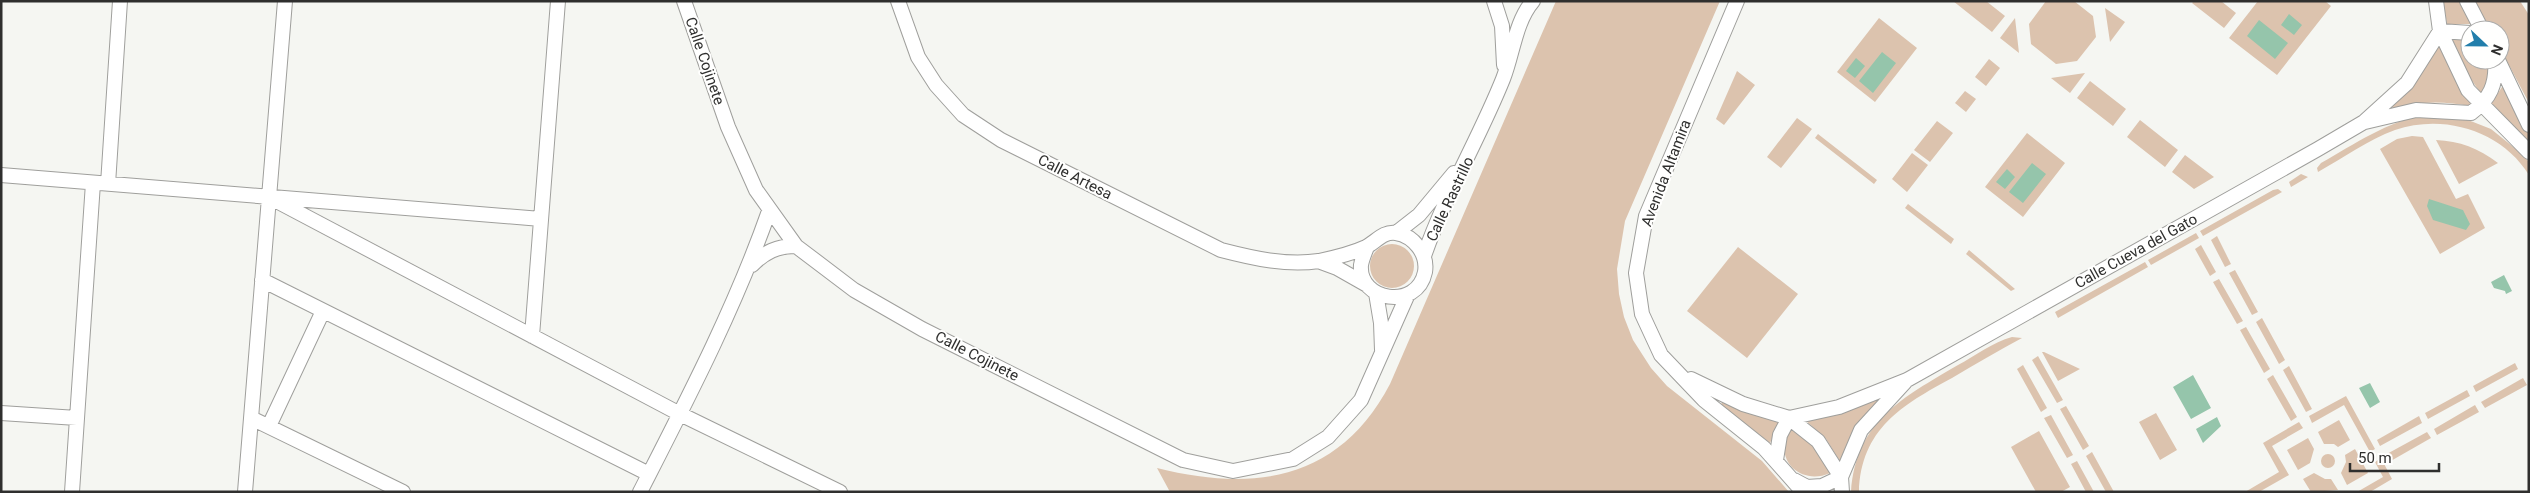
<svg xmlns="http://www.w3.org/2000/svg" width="2530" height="493" viewBox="0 0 2530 493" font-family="Roboto,sans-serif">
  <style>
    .green { fill: #dcc3ae }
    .water { fill: #95c5ab }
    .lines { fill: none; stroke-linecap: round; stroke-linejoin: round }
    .street-casing { stroke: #9f9f9c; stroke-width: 16 }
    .street { stroke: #fff; stroke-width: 14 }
    .labels { text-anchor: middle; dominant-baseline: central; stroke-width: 4; stroke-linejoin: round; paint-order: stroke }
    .street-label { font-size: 15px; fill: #2f2f2e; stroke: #fffffe }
  </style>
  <rect width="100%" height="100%" fill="#f5f6f2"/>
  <path class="green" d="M1556 1H1720L1625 221 1617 269 1619 294 1624 317 1633 340 1651 368 1667 386 1762 461 1789 492H1170L1157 468C1257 493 1340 479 1390 384Z
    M1953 1H1986L2005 16 1992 32Z
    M2046 1H2074L2093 16 2096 37 2077 61 2056 64 2031 44 2029 24Z
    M2194 1H2221L2236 13 2224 28 2192 3Z
    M2258 1H2325L2331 6 2277 75 2229 38Z
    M2443 1H2460L2472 24H2447Z
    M2475 1H2520L2529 15V103L2500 48V30H2490Z
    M2105 8 2125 22 2110 42Z
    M1879 18 1917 48 1875 102 1837 72Z
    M2015 18 2019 53 2000 38Z
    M2451 36 2470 38V60H2490L2488 85 2481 94 2469 76Z
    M2437 44H2439L2454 78 2471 104 2470 106C2443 101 2419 101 2394 109L2392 107C2412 88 2426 70 2437 44Z
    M1989 59 2000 68 1986 86 1975 77Z
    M1737 71 1755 85 1724 125 1716 119Z
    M2085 73 2070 93 2051 78Z
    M2090 81 2126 109 2113 126 2077 98Z
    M2505 86 2529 132V142L2490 105 2502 87Z
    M1965 91 1976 99 1966 112 1955 103Z
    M2426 115 2463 118 2491 129 2522 154 2529 162V175C2502 131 2444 113 2395 130 2368 140 2343 158 2318 172L2317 168 2321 163C2355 144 2387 121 2426 115Z
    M1797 118 1812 129 1781 168 1767 157Z
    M2140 120 2178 150 2165 167 2127 137Z
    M1937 121 1953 133 1930 162 1914 150Z
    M2027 133 2065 163 2023 217 1985 187Z
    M1818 134 1877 180 1874 184 1815 138Z
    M2412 136 2423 137 2456 199 2468 194 2485 228 2440 254 2380 149 2397 139Z
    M2436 140C2460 141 2478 148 2498 163L2459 184Z
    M1912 153 1928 165 1907 192 1892 179Z
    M2185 155 2214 177 2194 189 2172 172Z
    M2301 174 2308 177 2291 187 2289 182Z
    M2278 189 2282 192 2203 236 2200 231 2273 190Z
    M1908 204 1954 239 1951 244 1905 208Z
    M2196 233 2199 238 2151 265 2148 260Z
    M2217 236 2231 264 2225 267 2211 240Z
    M1370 266a22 22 0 1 1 44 0a22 22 0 1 1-44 0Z
    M2201 245 2216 272 2210 276 2195 249Z
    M1738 247 1798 294 1747 358 1687 311Z
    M1969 250 2015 289 2011 291 1966 254Z
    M2145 262 2148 267 2058 318 2055 312Z
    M2235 270 2258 312 2252 315 2229 273Z
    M2219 279 2243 321 2237 324 2213 282Z
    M2262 318 2285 360 2279 364 2256 322Z
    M2246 327 2270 369 2264 373 2240 330Z
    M2012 337 2022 338C1998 351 1975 364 1952 378 1902 405 1861 429 1859 492H1851C1856 421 1902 398 1958 365 1975 356 1993 342 2012 337Z
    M2042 352H2044L2080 369 2058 381Z
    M2038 356 2063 400 2057 403 2032 360Z
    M2515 363 2518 369 2476 392 2473 386Z
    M2023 365 2047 408 2041 412 2017 369Z
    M2289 366 2312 409 2306 412 2283 370Z
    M2273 375 2297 417 2291 421 2267 379Z
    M2523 378 2527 385 2485 408 2481 402Z
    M2467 390 2470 396 2428 419 2425 413Z
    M1880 396 1881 398 1864 417 1841 463 1826 439 1804 419Z
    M2346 396 2375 449 2370 452 2344 405 2312 423 2309 416Z
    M1722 402 1779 422 1770 443 1721 405Z
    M2475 405 2479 412 2437 435 2434 429Z
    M2066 406 2089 446 2083 450 2060 409Z
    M2156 413 2177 450 2160 460 2139 422Z
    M2051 415 2073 455 2067 458 2044 418Z
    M2419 416 2422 423 2380 446 2377 440Z
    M2339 420 2350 440 2338 447 2334 444H2324L2318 432Z
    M2299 422 2303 428 2272 446 2289 475 2259 492H2245L2279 472 2263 443Z
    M1792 428 1811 443 1830 473C1799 487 1770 456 1792 428Z
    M2039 431 2070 487 2061 492H2036L2011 447Z
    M2427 432 2431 438 2389 462 2385 455Z
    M2308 438 2314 449 2310 463 2298 470 2287 450Z
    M2355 449 2368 473 2347 485 2341 473 2346 462 2345 455Z
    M2092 452 2114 492H2106L2086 456Z
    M2321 461a7 7 0 1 1 14 0a7 7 0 1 1-14 0Z
    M2381 458 2392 479 2370 492H2357L2383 477 2375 462Z
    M2077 461 2094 492H2086L2071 464Z
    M2314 473 2325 479H2331L2338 490 2311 492 2303 479Z"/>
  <path class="water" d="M2289 14 2302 25 2294 35 2281 25Z
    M2259 20 2288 43 2275 59 2247 36Z
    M1882 52 1896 63 1873 93 1859 81Z
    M1856 58 1865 66 1855 78 1846 71Z
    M2032 163 2046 174 2023 203 2009 192Z
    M2007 169 2015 177 2005 189 1996 182Z
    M2429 199 2463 210 2470 224 2466 230 2433 220 2427 206Z
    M2504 275 2512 291 2506 294 2505 291 2494 288 2491 282Z
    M2193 375 2211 408 2191 419 2173 387Z
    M2370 383 2380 402 2370 408 2359 388Z
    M2217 417 2221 426 2203 443 2196 429Z"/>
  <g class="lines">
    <defs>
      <path id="street" d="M684 1 728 127 756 190 796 246 854 290 922 329 1183 460 1233 471 1293 459 1328 437 1361 400 1408 294
        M898 1 918 57 936 85 963 115 1001 140 1221 250C1252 258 1286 266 1319 261 1333 258 1353 253 1366 247 1376 242 1383 231 1396 233 1414 236 1428 254 1425 272 1417 311 1358 301 1361 265 1362 259 1365 252 1367 247
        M1494 1 1502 26 1504 65
        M1737 1 1646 216 1636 273 1642 314 1661 355 1704 400 1764 448 1803 492
        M2436 1 2440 31 2468 90 2529 152
        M2467 1 2482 30
        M2498 60 2529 125
        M2365 122 2416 110 2471 113C2490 99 2497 84 2495 60
        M1 175 541 219
        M108 184 120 1
        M269 197 680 414 840 492
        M1396 233 1419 215 1454 173
        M1424 256C1445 195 1479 139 1503 79 1513 54 1515 22 1533 1
        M1318 261 1337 268 1367 285
        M752 265C765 252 777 246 796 246
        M262 280 649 474
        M1376 293 1381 323 1382 350
        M532 336 558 1
        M1691 379 1743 404 1789 418 1818 441 1841 477 1842 492
        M1 413 77 418
        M251 418 403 492
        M269 426 323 311
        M1776 460 1780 435 1789 418 1839 407 1907 380 2318 149 2364 122 2407 83 2440 31 2470 33
        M1794 480 1807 487 1822 486 1841 477 1861 430 1905 382
        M72 492 93 183
        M245 492 285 1
        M640 492C687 400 735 308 769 211"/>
    </defs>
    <use href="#street" class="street-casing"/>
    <use href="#street" class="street"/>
  </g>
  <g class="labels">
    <g class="street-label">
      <text transform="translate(705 61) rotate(71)">Calle Cojinete</text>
      <text transform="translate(1666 173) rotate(-69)">Avenida Altamira</text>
      <text transform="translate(1075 177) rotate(27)">Calle Artesa</text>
      <text transform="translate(1450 199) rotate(-65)">Calle Rastrillo</text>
      <text transform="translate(2136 251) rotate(-29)">Calle Cueva del Gato</text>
      <text transform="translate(977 356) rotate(27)">Calle Cojinete</text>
    </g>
  </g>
  <rect width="2530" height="493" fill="none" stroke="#2f2f2e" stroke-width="5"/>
  <g transform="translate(2485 45) rotate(112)"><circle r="24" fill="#fffffe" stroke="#acacab"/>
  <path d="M0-4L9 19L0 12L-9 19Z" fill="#227eab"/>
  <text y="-8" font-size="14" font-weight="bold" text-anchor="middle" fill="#2f2f2e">N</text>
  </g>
  <path d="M2350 463v8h89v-8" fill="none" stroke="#2f2f2e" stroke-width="2.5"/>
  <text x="2358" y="463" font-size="15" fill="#2f2f2e" stroke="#fffffe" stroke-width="4" paint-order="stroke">50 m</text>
</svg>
